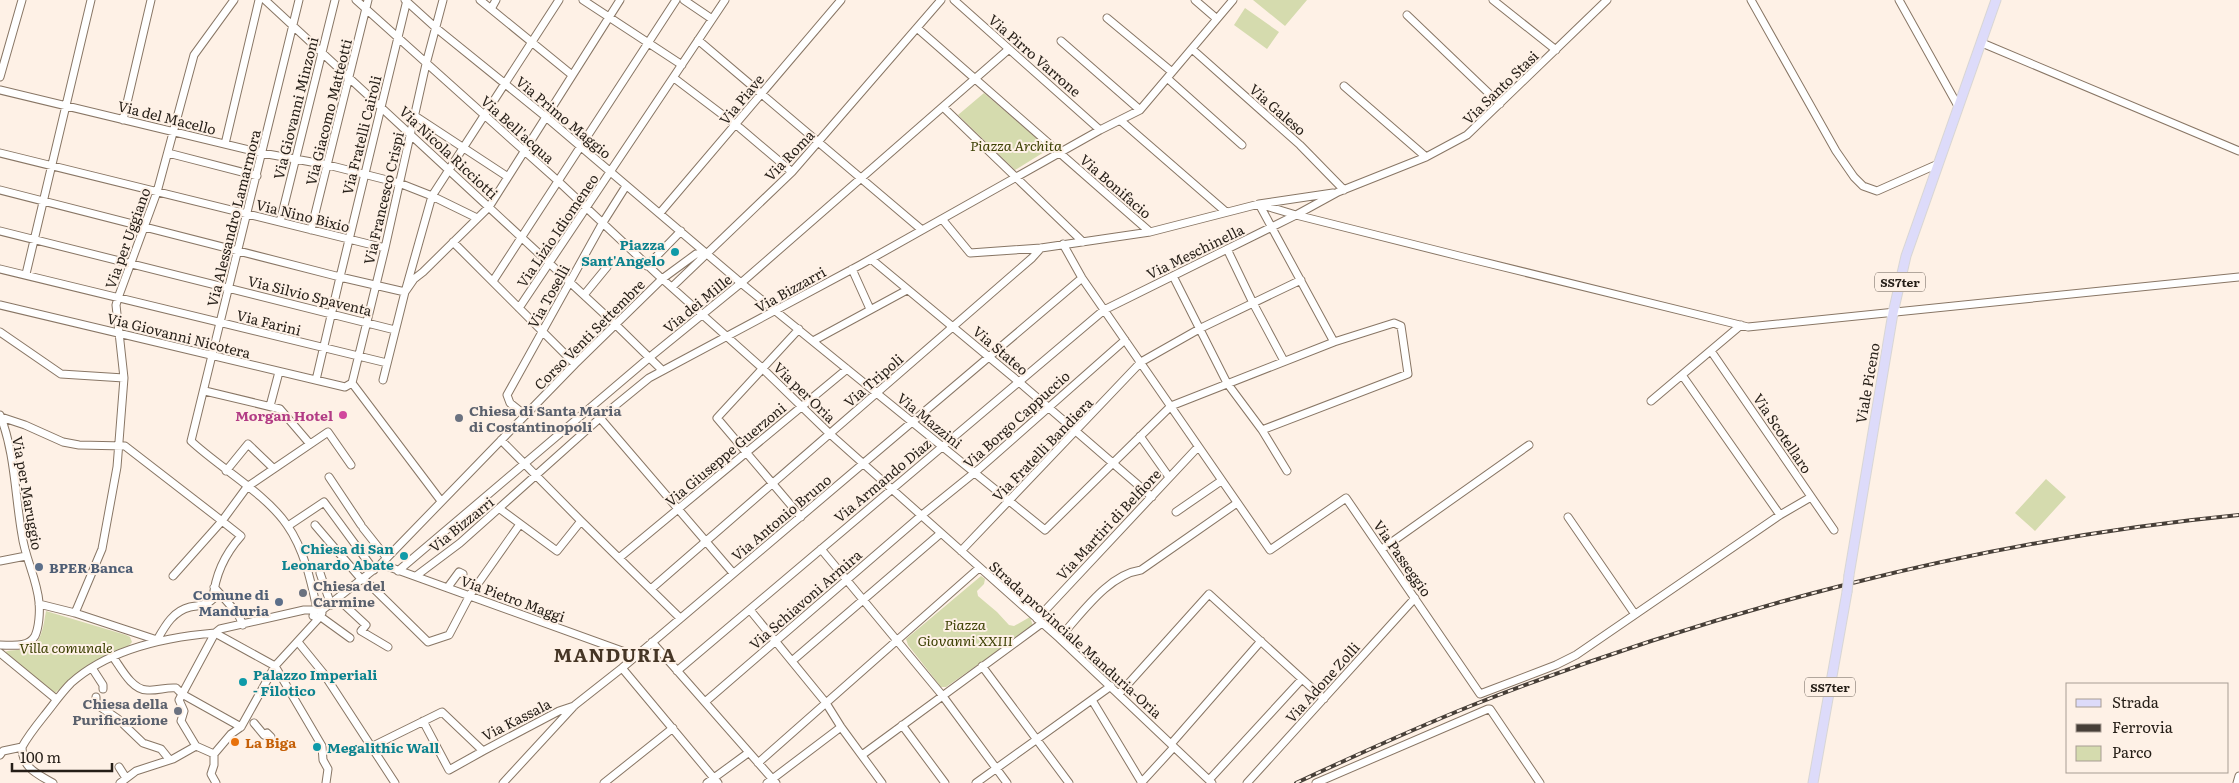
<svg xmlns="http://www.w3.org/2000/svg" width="2239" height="783" viewBox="0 0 2239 783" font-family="Literata,serif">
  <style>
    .green { fill: #d5dbae }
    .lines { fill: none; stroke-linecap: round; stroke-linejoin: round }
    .minor-casing { stroke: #887665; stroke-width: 9 }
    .major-casing { stroke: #d8d6d5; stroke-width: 11 }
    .minor { stroke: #fff; stroke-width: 7 }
    .major { stroke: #dddbfa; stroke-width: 9 }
    .rail-casing { stroke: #473f38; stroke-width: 4 }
    .rail { stroke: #fef1e6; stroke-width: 2; stroke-dasharray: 5.5; stroke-linecap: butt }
    .major-bridge-casing { stroke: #d8d6d5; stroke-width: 11; stroke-linecap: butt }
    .major-bridge { stroke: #dddbfa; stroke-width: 9 }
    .culture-dot { fill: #0f9aa8; stroke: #fef1e6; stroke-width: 2 }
    .hotel-dot { fill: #d1479c; stroke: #fef1e6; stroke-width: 2 }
    .worship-dot { fill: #6b7280; stroke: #fef1e6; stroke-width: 2 }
    .service-dot { fill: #5c6f8a; stroke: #fef1e6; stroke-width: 2 }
    .food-dot { fill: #e8710a; stroke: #fef1e6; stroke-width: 2 }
    .labels { text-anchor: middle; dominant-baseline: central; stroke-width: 4; stroke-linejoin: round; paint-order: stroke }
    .shield { fill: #fef1e6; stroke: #665d55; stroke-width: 1 }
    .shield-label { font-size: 12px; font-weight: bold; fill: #251e17 }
    .street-label { font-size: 14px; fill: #251e17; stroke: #fef1e6 }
    .park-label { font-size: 14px; font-style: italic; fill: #3c4003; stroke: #fef1e6 }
    .culture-label { font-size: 14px; font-weight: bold; fill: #0d838f; stroke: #fef1e6; text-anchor: end }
    .worship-label { font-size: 14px; font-weight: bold; fill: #5b616d; stroke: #fef1e6; text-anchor: start }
    .hotel-label { font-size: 14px; font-weight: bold; fill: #b23c85; stroke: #fef1e6; text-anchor: end }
    .service-label { font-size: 14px; font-weight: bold; fill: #4e5e75; stroke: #fef1e6; text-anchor: start }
    .food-label { font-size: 14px; font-weight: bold; fill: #c56008; stroke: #fef1e6; text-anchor: start }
    .district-label { font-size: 19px; font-weight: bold; letter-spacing: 1px; fill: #463626; stroke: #fef1e6 }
  </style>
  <rect width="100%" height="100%" fill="#fef1e6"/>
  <path class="green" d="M1253 0H1307L1285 26Z
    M1245 8 1279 32 1267 49 1234 25Z
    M984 93 1049 149 1015 170 958 115Z
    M2046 479 2066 497 2035 531 2015 513Z
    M981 576 985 579 984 584 977 591 978 596 997 612 1009 625 1014 626 1030 617 1033 626 946 687H941L908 645 906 639Z
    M46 611 126 635 130 637 132 642C128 648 121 650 115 653 92 663 74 676 55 693L5 652C12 649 22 651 30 648 42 643 44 622 46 611Z"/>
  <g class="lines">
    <defs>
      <path id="minor" d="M265 0 615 324 662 370
        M299 0 191 441C220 468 266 494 287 525 304 549 311 581 317 609
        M356 0 558 181 659 276 762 368 830 434 1059 638 1212 783
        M405 0 436 28 546 117 741 283 1045 530 1171 406 1334 342 1394 323 1401 326 1408 374 1262 430
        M480 0 572 75
        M583 0 682 65
        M684 0 712 19
        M954 0 1100 130
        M1195 0 1217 19
        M1493 0 1556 50
        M1751 0 1836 151 1854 177 1863 186 1877 191 1938 164
        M1899 0 1958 106
        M491 9 496 0
        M1407 15 1500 104
        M1107 18 1172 72
        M917 28 1150 232
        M698 40 922 230
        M1061 41 1140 110
        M1982 43 2239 151
        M1192 49 1300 145 1344 190
        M0 77 22 0
        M674 78 740 128 792 172
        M1167 78 1242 145
        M1344 86 1426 157
        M0 90 262 153 328 165 399 183 432 196 477 218
        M943 107 1083 242
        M415 116 508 177
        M123 120 151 0
        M1120 120 1226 212
        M225 144 259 0
        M0 153 385 248
        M168 153 257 176
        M0 190 340 277 407 0
        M1333 193 1259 204 1334 342
        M660 213 841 0
        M942 219 970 253 1041 248 1150 232 1259 204 1296 215 1467 258 1748 327 2239 277
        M280 222 335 0
        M311 230 368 0
        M0 231 395 330
        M453 242 575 364
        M1063 244 1082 278 1270 550 1346 498 1480 694 1556 665 1576 655 1780 515 1811 497
        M1227 249 1253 303 1284 361
        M871 259 1019 382 1152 497
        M647 266 681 231
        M0 269 387 363
        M852 269 870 309
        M26 274 91 0
        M1173 276 1227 383 1262 430 1287 471
        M493 281 676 0
        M672 287 792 172 941 0
        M584 295 607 267
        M0 305 345 387 352 383
        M519 308 725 0
        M799 329 717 418 801 517
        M0 332 61 374 124 378
        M813 341 907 290
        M1711 351 1834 530
        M1682 375 1780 515
        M316 380 340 277 405 292 432 196 559 0
        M383 380 405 292 414 279 423 272 489 207 620 0
        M352 383 385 248 426 64 443 0
        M352 383 441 501
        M205 391 280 409 310 444
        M1651 401 1741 325
        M270 406 279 372
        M525 415 510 403 507 395 602 224 626 186
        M1 417 25 425 63 442 79 445 125 446 222 521 173 576
        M600 418 733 573
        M1140 436 1169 477
        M501 440 581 521 680 618
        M226 471 248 444 273 468
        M329 477 361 525
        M500 509 557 551 581 521
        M1176 512 1221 481
        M1568 517 1634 613
        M315 525 362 580
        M288 526 324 502 374 570
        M363 528 386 557
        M821 549 942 695 1007 783
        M1382 549 1529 445
        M961 551 1141 362 1201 328 1301 280
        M619 558 847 369
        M0 561 26 556
        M381 564 636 656
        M398 571 650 357 741 283 1009 49
        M320 573 331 605
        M416 576 460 543 600 418 649 378 860 265 1100 130 1140 110 1233 0
        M364 579 428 642 449 635 470 595 520 524
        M214 587 238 614 243 625
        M448 587 459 572 463 574
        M651 589 1032 258 1041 248
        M338 599 366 625 361 631 388 647
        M39 604 75 613 157 640
        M750 610 826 703 841 727 882 783
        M321 611 381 564 575 364 662 279 696 254 707 253
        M75 613 102 549 117 467 124 378 116 305 118 298 157 192 194 55 234 0
        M321 617 350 638
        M1037 619 1198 447
        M215 633 275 666
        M1059 638C1081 615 1107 575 1141 570L1237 503
        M157 640C165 626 173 611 190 607 200 605 206 606 213 599 215 575 225 554 241 536L222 521 247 487 328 432 351 465
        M298 642 324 674 395 783
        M652 642 776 783
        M0 645C12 645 28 648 35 636 39 627 40 612 39 602 37 579 25 558 22 535 15 496 15 452 0 415
        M0 653 56 699
        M113 657C121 668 132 690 147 690 157 691 166 687 176 688L182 694 241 727
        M792 661 941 533
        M275 666 322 746 323 760 328 769 326 783
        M982 666 1069 783
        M92 668 103 685V689
        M622 668 718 783
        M677 671 1104 310 1296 215 1338 192 1426 157 1467 135 1607 0
        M1119 694 1209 594 1324 699
        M96 697V704L118 719 143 743 161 749 169 759
        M1092 700 1142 783
        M705 702 922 515 979 469 1125 340
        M423 721 449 770 483 751
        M254 723 264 735 267 733 271 737
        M902 725 945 783
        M241 727 275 666 319 618
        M1171 744 1261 641
        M196 746 181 721 184 711 179 700 215 633
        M196 746 214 754V765L211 774 216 783
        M371 747 442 712 483 751 559 711 574 706
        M214 754 231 734 241 727
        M0 755 3 751 22 747
        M862 755 1042 623
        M758 763 979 568
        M119 767 126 778
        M1209 780 1302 679
        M53 783C37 774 22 768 22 747 28 736 36 726 44 716 53 705 61 693 71 683 109 649 166 637 215 633L220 629 304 610H320L322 613 319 618 313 616 315 610
        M120 783 136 771 173 759 196 746
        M503 783 575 705 622 668 1082 278
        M604 783 673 728
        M707 783 748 753
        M767 783 841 727
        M976 783 1111 686
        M1141 783 1174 747
        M1247 783 1415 598
        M1316 783 1488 709H1490L1540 783
        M2237 783 2239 776"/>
      <path id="major" d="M1849 575 1893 313 1906 256 1996 0
        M1813 783 1847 592"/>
    </defs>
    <use href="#minor" class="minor-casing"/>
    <use href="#major" class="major-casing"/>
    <use href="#minor" class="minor"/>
    <use href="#major" class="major"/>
    <defs>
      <path id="rail" d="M1296 783C1354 756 1413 729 1473 705 1715 610 1979 540 2239 515"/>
    </defs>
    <use href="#rail" class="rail-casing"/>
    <use href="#rail" class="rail"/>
    <defs>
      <path id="major-bridge" d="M1847 592 1849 575"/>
    </defs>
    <use href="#major-bridge" class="major-bridge-casing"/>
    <use href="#major-bridge" class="major-bridge"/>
  </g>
  <g class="culture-dot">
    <circle cx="675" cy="252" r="5"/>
    <circle cx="404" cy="556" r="5"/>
    <circle cx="243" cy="682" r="5"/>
    <circle cx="317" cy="747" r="5"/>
  </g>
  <circle class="hotel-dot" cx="343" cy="415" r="5"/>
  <g class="worship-dot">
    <circle cx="459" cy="418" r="5"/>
    <circle cx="303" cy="593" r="5"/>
    <circle cx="178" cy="711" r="5"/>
  </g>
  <g class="service-dot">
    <circle cx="39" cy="567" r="5"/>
    <circle cx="279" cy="602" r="5"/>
  </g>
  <circle class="food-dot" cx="235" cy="742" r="5"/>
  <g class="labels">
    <g class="shield">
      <rect x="1875" y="272.5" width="50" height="19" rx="4"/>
      <rect x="1805" y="677.5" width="50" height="19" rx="4"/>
    </g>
    <g class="shield-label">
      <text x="1900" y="282">SS7ter</text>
      <text x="1830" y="687">SS7ter</text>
    </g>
    <g class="street-label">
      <text transform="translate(1035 55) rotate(41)">Via Pirro Varrone</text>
      <text transform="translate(1500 87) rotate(-44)">Via Santo Stasi</text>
      <text transform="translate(741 99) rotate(-50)">Via Piave</text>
      <text transform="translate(295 108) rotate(-76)">Via Giovanni Minzoni</text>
      <text transform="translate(1278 109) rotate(41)">Via Galeso</text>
      <text transform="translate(328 112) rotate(-76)">Via Giacomo Matteotti</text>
      <text transform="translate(167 117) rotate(14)">Via del Macello</text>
      <text transform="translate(564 117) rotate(40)">Via Primo Maggio</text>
      <text transform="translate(518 129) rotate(42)">Via Bell'acqua</text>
      <text transform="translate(361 135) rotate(-76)">Via Fratelli Cairoli</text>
      <text transform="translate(449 152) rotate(43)">Via Nicola Ricciotti</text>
      <text transform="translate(789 155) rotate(-46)">Via Roma</text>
      <text transform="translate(1116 186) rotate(41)">Via Bonifacio</text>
      <text transform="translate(383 198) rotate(-77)">Via Francesco Crispi</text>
      <text transform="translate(303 215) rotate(14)">Via Nino Bixio</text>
      <text transform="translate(233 218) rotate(-76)">Via Alessandro Lamarmora</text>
      <text transform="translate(557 230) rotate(-56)">Via Lizio Idiomeneo</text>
      <text transform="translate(127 238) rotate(-70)">Via per Uggiano</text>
      <text transform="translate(1195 251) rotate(-26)">Via Meschinella</text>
      <text transform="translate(790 289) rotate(-29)">Via Bizzarri</text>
      <text transform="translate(310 295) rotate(14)">Via Silvio Spaventa</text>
      <text transform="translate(548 296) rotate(-61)">Via Toselli</text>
      <text transform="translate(697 303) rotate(-39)">Via dei Mille</text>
      <text transform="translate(269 322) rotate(14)">Via Farini</text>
      <text transform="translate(589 334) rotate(-45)">Corso Venti Settembre</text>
      <text transform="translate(179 335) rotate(14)">Via Giovanni Nicotera</text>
      <text transform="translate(1001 350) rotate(40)">Via Stateo</text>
      <text transform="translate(873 380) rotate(-41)">Via Tripoli</text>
      <text transform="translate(1867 383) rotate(-80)">Viale Piceno</text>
      <text transform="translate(805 392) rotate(44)">Via per Oria</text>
      <text transform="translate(1016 419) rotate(-42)">Via Borgo Cappuccio</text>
      <text transform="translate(930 420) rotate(39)">Via Mazzini</text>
      <text transform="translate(1783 433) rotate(56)">Via Scotellaro</text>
      <text transform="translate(1042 449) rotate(-46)">Via Fratelli Bandiera</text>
      <text transform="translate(725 454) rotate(-40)">Via Giuseppe Guerzoni</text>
      <text transform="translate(882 480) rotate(-40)">Via Armando Diaz</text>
      <text transform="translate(28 493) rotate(80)">Via per Maruggio</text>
      <text transform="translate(781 517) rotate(-40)">Via Antonio Bruno</text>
      <text transform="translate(461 524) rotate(-39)">Via Bizzarri</text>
      <text transform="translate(1108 524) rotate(-47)">Via Martiri di Belfiore</text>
      <text transform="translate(1403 558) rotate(55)">Via Passeggio</text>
      <text transform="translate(513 598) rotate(20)">Via Pietro Maggi</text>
      <text transform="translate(805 599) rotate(-41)">Via Schiavoni Armira</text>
      <text transform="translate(1076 639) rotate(42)">Strada provinciale Manduria-Oria</text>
      <text transform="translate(1322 682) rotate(-48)">Via Adone Zolli</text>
      <text transform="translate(516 719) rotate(-27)">Via Kassala</text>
    </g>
    <g class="park-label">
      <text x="1016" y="145">Piazza Archita</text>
      <text x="965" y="624">Piazza<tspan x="965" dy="16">Giovanni XXIII</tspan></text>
      <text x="66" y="647">Villa comunale</text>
    </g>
    <g class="culture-label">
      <text x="665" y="244">Piazza<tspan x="665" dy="16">Sant'Angelo</tspan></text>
      <text x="394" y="548">Chiesa di San<tspan x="394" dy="16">Leonardo Abate</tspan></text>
      <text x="253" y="674" text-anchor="start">Palazzo Imperiali<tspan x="253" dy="16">- Filotico</tspan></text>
      <text x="327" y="747" text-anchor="start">Megalithic Wall</text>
    </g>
    <g class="worship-label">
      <text x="469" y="410">Chiesa di Santa Maria<tspan x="469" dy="16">di Costantinopoli</tspan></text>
      <text x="313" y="585">Chiesa del<tspan x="313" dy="16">Carmine</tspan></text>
      <text x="168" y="703" text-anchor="end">Chiesa della<tspan x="168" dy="16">Purificazione</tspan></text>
    </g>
    <g class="hotel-label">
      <text x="333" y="415">Morgan Hotel</text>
    </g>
    <g class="service-label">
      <text x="49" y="567">BPER Banca</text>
      <text x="269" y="594" text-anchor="end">Comune di<tspan x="269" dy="16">Manduria</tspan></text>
    </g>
    <g class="food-label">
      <text x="245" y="742">La Biga</text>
    </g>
    <g class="district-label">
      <text x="615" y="654">MANDURIA</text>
    </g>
  </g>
  <rect x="2066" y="683" width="162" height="90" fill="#fef1e6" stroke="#a79d93"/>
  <rect x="2076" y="699" width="25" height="8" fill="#dddbfa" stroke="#a79d93"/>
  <text x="2112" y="708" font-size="15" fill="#251e17">Strada</text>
  <rect x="2076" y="724" width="25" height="8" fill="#473f38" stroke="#a79d93"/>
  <text x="2112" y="733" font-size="15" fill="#251e17">Ferrovia</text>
  <rect x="2076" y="746" width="25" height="15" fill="#d5dbae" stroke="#a79d93"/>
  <text x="2112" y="758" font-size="15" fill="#251e17">Parco</text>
  <path d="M12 763v8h100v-8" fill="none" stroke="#251e17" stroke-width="2.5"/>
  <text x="20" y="763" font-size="15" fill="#251e17" stroke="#fef1e6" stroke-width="4" paint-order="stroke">100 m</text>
</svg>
